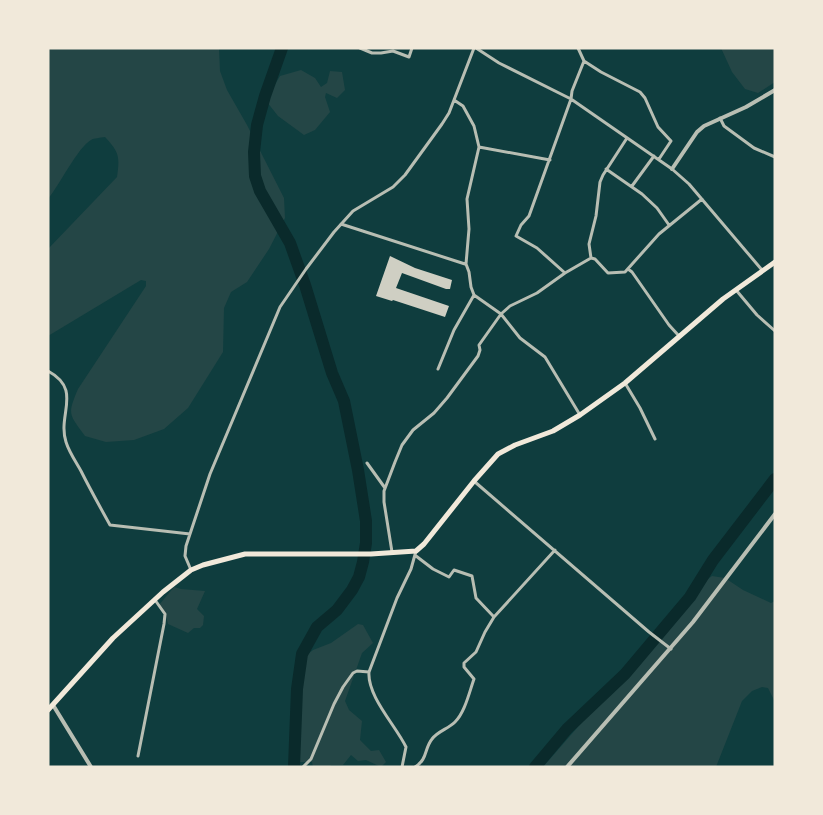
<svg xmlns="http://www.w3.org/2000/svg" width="823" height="815" viewBox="0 0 823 815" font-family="'PT Sans Narrow',sans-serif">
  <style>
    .green { fill: #244646 }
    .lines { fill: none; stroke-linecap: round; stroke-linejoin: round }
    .river { stroke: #0a2a2b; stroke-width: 12 }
    .building { fill: #cfcfc3 }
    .minor { stroke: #b8beb3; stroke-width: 3 }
    .tertiary { stroke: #b8beb3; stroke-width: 4 }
    .primary { stroke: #f1e9da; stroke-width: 5 }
  </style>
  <rect width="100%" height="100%" fill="#0f3d3e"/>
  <path class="green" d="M48 48H219L220 71 227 90 247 125 284 198 285 218 269 249 247 282 231 292 224 308 223 352 188 408 164 429 134 440 106 442 85 436C69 414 67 415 78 389L146 286V281L141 280 48 336V249L117 177C120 156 119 152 105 137 100 138 94 138 91 140 78 147 59 186 48 199Z
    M721 48H775V82L758 93 745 89 732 72Z
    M301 70 315 78 321 87 327 83 330 71 342 72 345 90 337 98 326 93 325 97 330 112 315 130 304 135 278 116 267 102 270 93 280 76Z
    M712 576 725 578 743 590 771 603 775 601V702L768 688 762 687 752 691 742 701 716 767H543L704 582Z
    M174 587 181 589 205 591 197 609 204 616 203 625 200 628H194L188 633 168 624 165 613 159 605Z
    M358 624 363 625 373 643 362 653 345 701 349 710 362 721 360 740 371 751 379 750 386 762 381 767 366 760 358 761 351 755 343 765H331L330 767H313L312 762H299L298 697 303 658 313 650 331 643Z"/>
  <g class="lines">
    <path class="river" d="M282 48 265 96 257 125 254 152 255 176 260 191 290 243 305 285 332 373 344 401 358 470 366 521V543L363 562 359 577 352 590 337 610 317 627 302 654 297 689 294 767
      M535 767 567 729 625 674 690 597 713 560 775 479"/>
  </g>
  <path class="building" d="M390 256 415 268 452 280 450 289H446L402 273 396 288 449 306 445 317 393 300 392 301 376 296Z"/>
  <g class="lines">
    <path class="minor" d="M360 48 372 53H381L393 51 409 57 412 48
      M476 48 499 63 571 99 672 169 689 184 762 270
      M584 61 601 72 640 92 645 98 658 127 671 141 659 159
      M454 100 463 106 474 126 479 147 467 199 469 229 466 264 469 272 471 287 474 295 501 314 520 338 545 357 580 415
      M720 118 724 126 754 148 775 157
      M627 138 603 175 600 182 596 216 589 244 591 258 595 259 608 273 625 272 659 234 702 199
      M479 147 550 160
      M606 169 642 194 657 208 669 225
      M632 186 654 156
      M341 224 465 264
      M628 269 632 272 669 325 679 336
      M565 273 537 248 516 236 521 225 529 216 571 99 572 91 584 61 578 48
      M736 290 757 315 775 331
      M438 369 454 330 474 295
      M48 371C83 390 57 414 66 442 69 452 76 462 81 471 90 489 100 507 110 525L190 534
      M625 383 640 408 655 439
      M367 463 385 488
      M475 482 649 632 671 649
      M392 552 384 502V491L395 462 402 445 413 430 434 413 447 398 478 356 480 350 479 345 501 314 510 306 537 293 565 273 591 258
      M416 556 433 569 449 577 454 570 472 576 476 598 494 617
      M191 570 185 556 186 546 210 474 280 307 306 269 334 232 353 211 393 187 405 175 442 124 449 113 474 48
      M369 672C367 696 396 726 406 747L402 767
      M138 756 164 624 165 614 155 600
      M303 767 311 759 334 704 343 687 353 673 357 671 369 672 397 598 411 569 416 551
      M415 767C428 759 424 749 432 739 438 731 448 729 455 722 465 712 469 693 474 679L464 667V663L476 652 485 632 494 617 555 550"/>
    <path class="tertiary" d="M672 169 697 132 704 126 746 107 775 90
      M53 705 91 767
      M567 767 693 622 775 514"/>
    <path class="primary" d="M48 710 113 638 163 592 191 570 203 565 245 554H371L416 551 424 544 474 481 498 454 515 445 553 431 580 415 625 383 723 299 775 262"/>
  </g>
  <rect width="823" height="815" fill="none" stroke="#f1e9da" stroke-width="99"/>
</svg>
